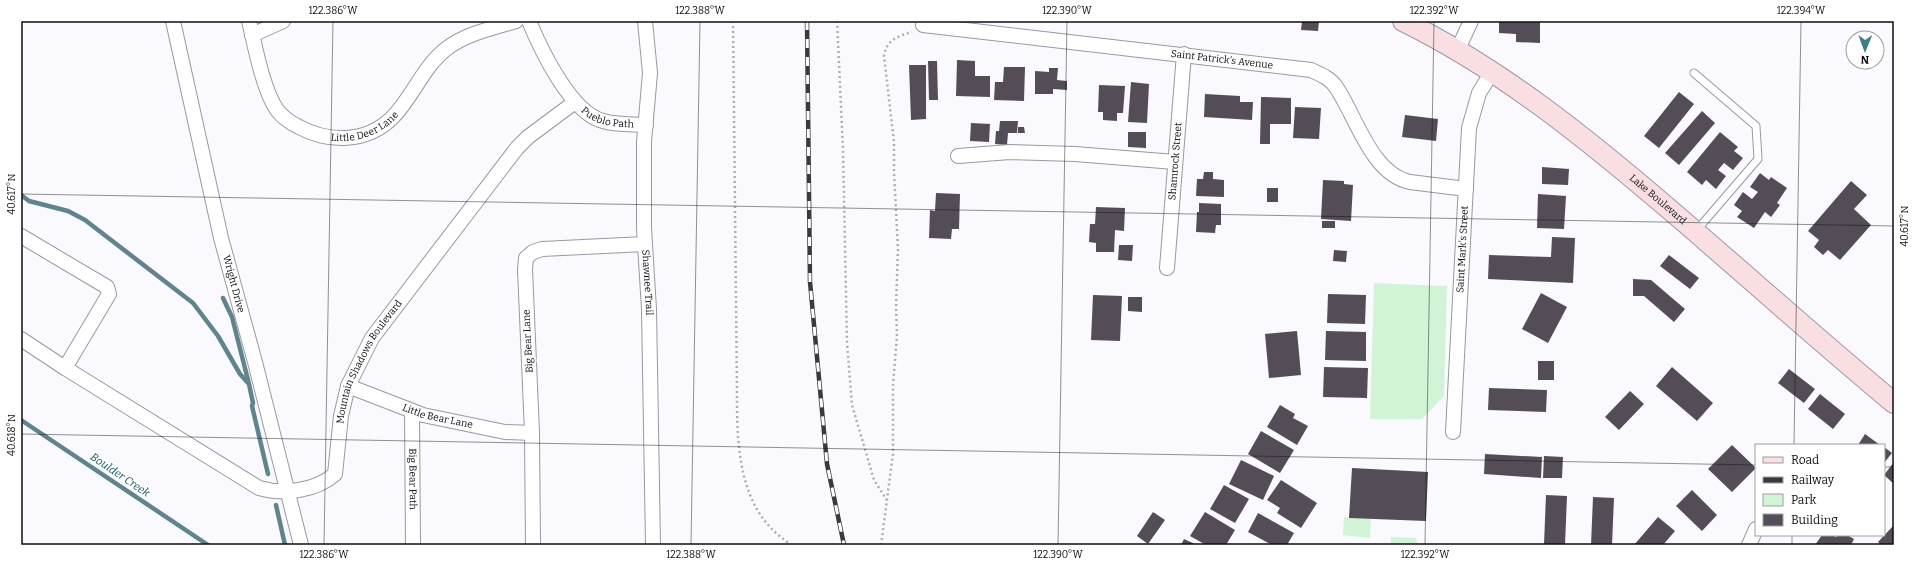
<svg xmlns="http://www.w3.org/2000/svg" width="1915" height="566" viewBox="0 0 1915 566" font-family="Bitter,serif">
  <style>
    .green { fill: #d0f4d5 }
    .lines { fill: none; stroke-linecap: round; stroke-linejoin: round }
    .stream { stroke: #5e848d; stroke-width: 4.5 }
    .building { fill: #544d58 }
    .lane-casing { stroke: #9a97a4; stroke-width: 9 }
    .street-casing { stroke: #9a97a4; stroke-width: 16 }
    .secondary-casing { stroke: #9a97a4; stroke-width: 22 }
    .path { stroke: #aeadb2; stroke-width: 2.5; stroke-dasharray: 2 3; stroke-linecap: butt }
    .lane { stroke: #fff; stroke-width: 7 }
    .street { stroke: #fff; stroke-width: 14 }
    .secondary { stroke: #f9dfe2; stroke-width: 20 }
    .rail-casing { stroke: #3a393e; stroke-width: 4.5 }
    .rail { stroke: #fff; stroke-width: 3; stroke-dasharray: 9; stroke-linecap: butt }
    .ticks { fill: none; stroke: #0e0d12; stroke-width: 1; stroke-opacity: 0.45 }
    .labels { text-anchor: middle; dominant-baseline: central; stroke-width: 4; stroke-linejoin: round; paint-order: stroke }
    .street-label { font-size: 10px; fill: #0e0d12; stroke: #fff }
    .water-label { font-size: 11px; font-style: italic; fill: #055763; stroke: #fff }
    .neatline { fill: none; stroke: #0e0d12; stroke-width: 1.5 }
    .ticks-label { font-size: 10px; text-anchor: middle; fill: #0e0d12 }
  </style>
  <rect width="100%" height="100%" fill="#faf9fe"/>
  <path class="green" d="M1374 283 1447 286 1444 396 1422 419H1370Z
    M1344 517 1371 519 1370 538 1343 535Z
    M1391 537 1415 538 1419 545H1391Z"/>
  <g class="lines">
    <path class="stream" d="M21 195 29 201 68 211 85 220 193 303 218 336 240 374 249 384 253 403 252 406 268 474
      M223 298 232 317 249 384
      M21 420 208 545
      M276 505 285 545"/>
  </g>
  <path class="building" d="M1302 21H1319L1318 31 1301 30Z
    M1499 21H1540V43L1516 42V34L1499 33Z
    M957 60 975 61V76H990V97L956 96Z
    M928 61H937L938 100H929Z
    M909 65H926V119L911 120Z
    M1004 67H1025L1024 101 994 100 995 82H1003Z
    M1049 68H1058L1057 80 1067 81V90L1053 89V94H1035V71L1049 72Z
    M1131 82 1149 84 1147 123 1128 122Z
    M1099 85 1125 86 1123 113H1117V121L1103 120V112H1098Z
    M1679 92 1694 104 1659 148 1644 136Z
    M1205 94 1240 96V102H1253L1252 120 1204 117Z
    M1261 97 1291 98V124H1270V144H1260Z
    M1295 107 1321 108 1319 139 1293 138Z
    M1702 111 1715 123 1679 165 1665 153Z
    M1405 115 1438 119 1436 141 1402 137Z
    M1000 121H1018L1017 133H1008L1007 145 995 144 996 131H999Z
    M971 123 990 124 989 142 970 141Z
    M1018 127H1024L1025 133H1018Z
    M1128 132H1146V148L1128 147Z
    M1720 132 1738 147 1734 151 1743 158 1733 170 1724 163 1718 170 1726 176 1716 189 1706 180 1702 185 1687 172Z
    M1542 167 1569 169 1568 185 1542 184Z
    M1204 172H1213V179L1224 180V197L1196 196 1197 179H1203Z
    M1760 173 1769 180 1771 177 1787 188 1777 203 1780 205 1771 217 1765 212 1754 228 1737 217 1742 211 1734 205 1743 192 1752 199 1758 192 1750 187Z
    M1323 180 1344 181V184L1353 185 1351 221 1321 219Z
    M1851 181 1867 195 1854 209 1871 225 1840 260 1828 250 1823 255 1814 247 1819 240 1808 231Z
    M1267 188H1278V202H1267Z
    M936 193 960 194 959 229H952L951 239 929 238 930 210 935 211Z
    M1538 194 1566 196 1564 229 1537 228Z
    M1199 203 1221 204V225H1216L1215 233 1196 232 1197 212H1199Z
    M1096 207 1125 208 1124 231 1115 230 1114 252H1096V243L1089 242 1090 224H1095Z
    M1322 221H1335V228H1322Z
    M1552 237 1575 238 1573 283 1488 279 1489 255 1551 257Z
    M1119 245H1133L1132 261 1118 260Z
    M1334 250 1347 251 1346 262 1333 261Z
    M1669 255 1699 278 1690 289 1660 266Z
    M1633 279 1651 280 1685 309 1674 322 1644 296H1633Z
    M1541 293 1567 307 1548 343 1522 329Z
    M1328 294 1366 295 1365 324 1327 323Z
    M1093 295 1122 296 1120 341 1091 340Z
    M1128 297H1142V312L1128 311Z
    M1297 331 1301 375 1269 378 1265 334Z
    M1326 331 1366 332V361L1325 360Z
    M1538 361H1554V380H1538Z
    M1324 367 1368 368 1367 398 1323 397Z
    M1672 367 1713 403 1697 421 1656 386Z
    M1789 369 1815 389 1804 403 1778 383Z
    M1489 388 1547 390 1546 412 1488 410Z
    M1630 391 1644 404 1619 430 1605 417Z
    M1820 394 1845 414 1833 429 1808 409Z
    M1280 405 1295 414 1293 418 1308 426 1297 445 1267 427Z
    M1261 431 1294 450 1280 473 1248 454Z
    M1865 434 1880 445H1858Z
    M1732 445 1756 468 1732 492 1708 469Z
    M1884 447 1892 453 1884 463Z
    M1485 454 1542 457 1541 478 1484 474Z
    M1544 456 1563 457 1562 478H1543Z
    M1241 460 1274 476 1263 500 1229 484Z
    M1894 462V484L1884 475Z
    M1352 468 1428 472 1426 521 1349 518Z
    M1281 480 1317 503 1301 528 1277 513 1280 508 1267 500Z
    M1224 485 1249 499 1235 523 1210 509Z
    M1692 490 1717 515 1702 531 1676 506Z
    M1546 495 1567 496 1565 545 1544 544Z
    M1593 497 1614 498 1612 545H1591Z
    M1153 512 1165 520 1148 544 1137 536Z
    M1205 512 1235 530 1226 545H1206L1190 536Z
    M1258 513 1294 533 1287 545H1272L1248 532Z
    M1658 517 1675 531 1663 545H1634Z
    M1894 525V545H1881L1878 542Z
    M1822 535H1832L1836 537 1838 535H1847L1854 539 1851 545H1815Z
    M1184 539 1197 545H1181Z"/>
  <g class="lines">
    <defs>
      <path id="lane" d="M1694 73 1756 126 1758 159 1696 231"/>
      <g id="street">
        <path id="s1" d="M173 21 221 238 255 362 301 545"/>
        <path id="s2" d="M249 21C255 46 263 90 277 110 283 118 291 123 299 127 329 143 366 143 392 118 413 97 422 68 446 49 465 34 493 28 516 21"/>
        <path id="s3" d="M529 21C541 50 571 113 603 121 616 125 632 124 646 125"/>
        <path id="s4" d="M645 21 650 73 644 142V228L649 309 653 545"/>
        <path id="s5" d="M923 25 1311 70C1320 74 1330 78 1336 87 1356 116 1371 174 1410 182L1466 189"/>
        <path d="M252 35 283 21"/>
        <path d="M1457 51 1471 21"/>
        <path d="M958 156 1010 152 1075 154 1175 162"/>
        <path d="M21 236 107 287 109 294 65 368 21 339"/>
        <path id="s6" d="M1167 268 1184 54"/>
        <path id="s7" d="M65 368 259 488C283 495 316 491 335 474L341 416 348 386 372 338 517 148 528 137 575 102"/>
        <path id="s8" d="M348 386 423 415 505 432 532 433"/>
        <path id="s9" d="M412 412 413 545"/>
        <path id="s10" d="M1453 432 1469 128 1479 93 1492 72"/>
        <path d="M533 545 532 433 525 269 526 258 533 252 542 249 645 244"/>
        <path d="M1749 545 1756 529"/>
      </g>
      <g id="secondary">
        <path id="s11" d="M1403 21C1501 69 1586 138 1669 209 1744 273 1818 340 1894 403"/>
      </g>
    </defs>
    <use href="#lane" class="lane-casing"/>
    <use href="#street" class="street-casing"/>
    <use href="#secondary" class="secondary-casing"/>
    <path class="path" d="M733 21 737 395C737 438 738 493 770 527 776 534 784 539 791 545
      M837 21 843 149 847 343 852 405 874 480 888 502
      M881 545 893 454V385L897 336 896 306 898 249 894 173V142L884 56C886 40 898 36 912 32"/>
    <use href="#lane" class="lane"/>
    <use href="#street" class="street"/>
    <use href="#secondary" class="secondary"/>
    <defs>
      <path id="rail" d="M807 21 810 282 827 464 844 545"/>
    </defs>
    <use href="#rail" class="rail-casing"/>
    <use href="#rail" class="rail"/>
  </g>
  <path class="ticks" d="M21 194 1894 226M21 434 1756 465M1794 445 1801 21M1884 467H1894M324 545 333 21M691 545 700 21M1058 545 1067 21M1425 545 1434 21M1792 545V535"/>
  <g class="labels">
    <g class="street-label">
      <text stroke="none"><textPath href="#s5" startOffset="301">Saint Patrick's Avenue</textPath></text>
      <text stroke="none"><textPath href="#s3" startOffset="131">Pueblo Path</textPath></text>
      <text stroke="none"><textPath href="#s2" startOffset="192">Little Deer Lane</textPath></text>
      <text stroke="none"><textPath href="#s6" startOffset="107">Shamrock Street</textPath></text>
      <text stroke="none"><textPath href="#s11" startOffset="312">Lake Boulevard</textPath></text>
      <text stroke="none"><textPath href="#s10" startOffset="183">Saint Mark's Street</textPath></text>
      <text stroke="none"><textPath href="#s4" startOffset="262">Shawnee Trail</textPath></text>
      <text stroke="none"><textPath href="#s1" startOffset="270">Wright Drive</textPath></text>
      <text transform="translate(528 341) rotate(-93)">Big Bear Lane</text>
      <text stroke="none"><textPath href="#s7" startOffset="428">Mountain Shadows Boulevard</textPath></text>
      <text stroke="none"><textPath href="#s8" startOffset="95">Little Bear Lane</textPath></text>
      <text stroke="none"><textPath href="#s9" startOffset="67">Big Bear Path</textPath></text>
    </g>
    <g class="water-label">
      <text transform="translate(120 475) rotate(34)">Boulder Creek</text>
    </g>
  </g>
  <rect width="1915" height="566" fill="none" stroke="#ffffff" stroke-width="44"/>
  <rect x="1755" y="444" width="130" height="92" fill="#ffffff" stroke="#9f9ea0"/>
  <rect x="1763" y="457" width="20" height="6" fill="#f9dfe2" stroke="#9f9ea0"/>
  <text x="1791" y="464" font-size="12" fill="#0e0d12">Road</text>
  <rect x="1763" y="477" width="20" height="6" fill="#3a393e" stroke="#9f9ea0"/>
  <text x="1791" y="484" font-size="12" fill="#0e0d12">Railway</text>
  <rect x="1763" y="494" width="20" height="12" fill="#d0f4d5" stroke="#9f9ea0"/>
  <text x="1791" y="504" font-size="12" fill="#0e0d12">Park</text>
  <rect x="1763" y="514" width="20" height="12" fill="#544d58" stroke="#9f9ea0"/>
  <text x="1791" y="524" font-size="12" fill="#0e0d12">Building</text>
  <g transform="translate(1865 50) rotate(181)"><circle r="19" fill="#ffffff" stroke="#9f9ea0"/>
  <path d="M0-3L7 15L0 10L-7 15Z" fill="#388086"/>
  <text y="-6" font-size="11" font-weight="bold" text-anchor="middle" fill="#0e0d12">N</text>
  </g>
  <rect x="22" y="22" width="1871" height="522" class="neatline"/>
  <g class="ticks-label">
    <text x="333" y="14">122.386°W</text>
    <text x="700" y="14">122.388°W</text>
    <text x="1067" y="14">122.390°W</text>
    <text x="1434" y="14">122.392°W</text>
    <text x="1801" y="14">122.394°W</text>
    <text transform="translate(11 194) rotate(-90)" y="4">40.617°N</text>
    <text transform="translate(1904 226) rotate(-90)" y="4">40.617°N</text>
    <text transform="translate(11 435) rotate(-90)" y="4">40.618°N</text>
    <text x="324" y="558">122.386°W</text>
    <text x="691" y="558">122.388°W</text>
    <text x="1058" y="558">122.390°W</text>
    <text x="1425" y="558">122.392°W</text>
  </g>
</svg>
